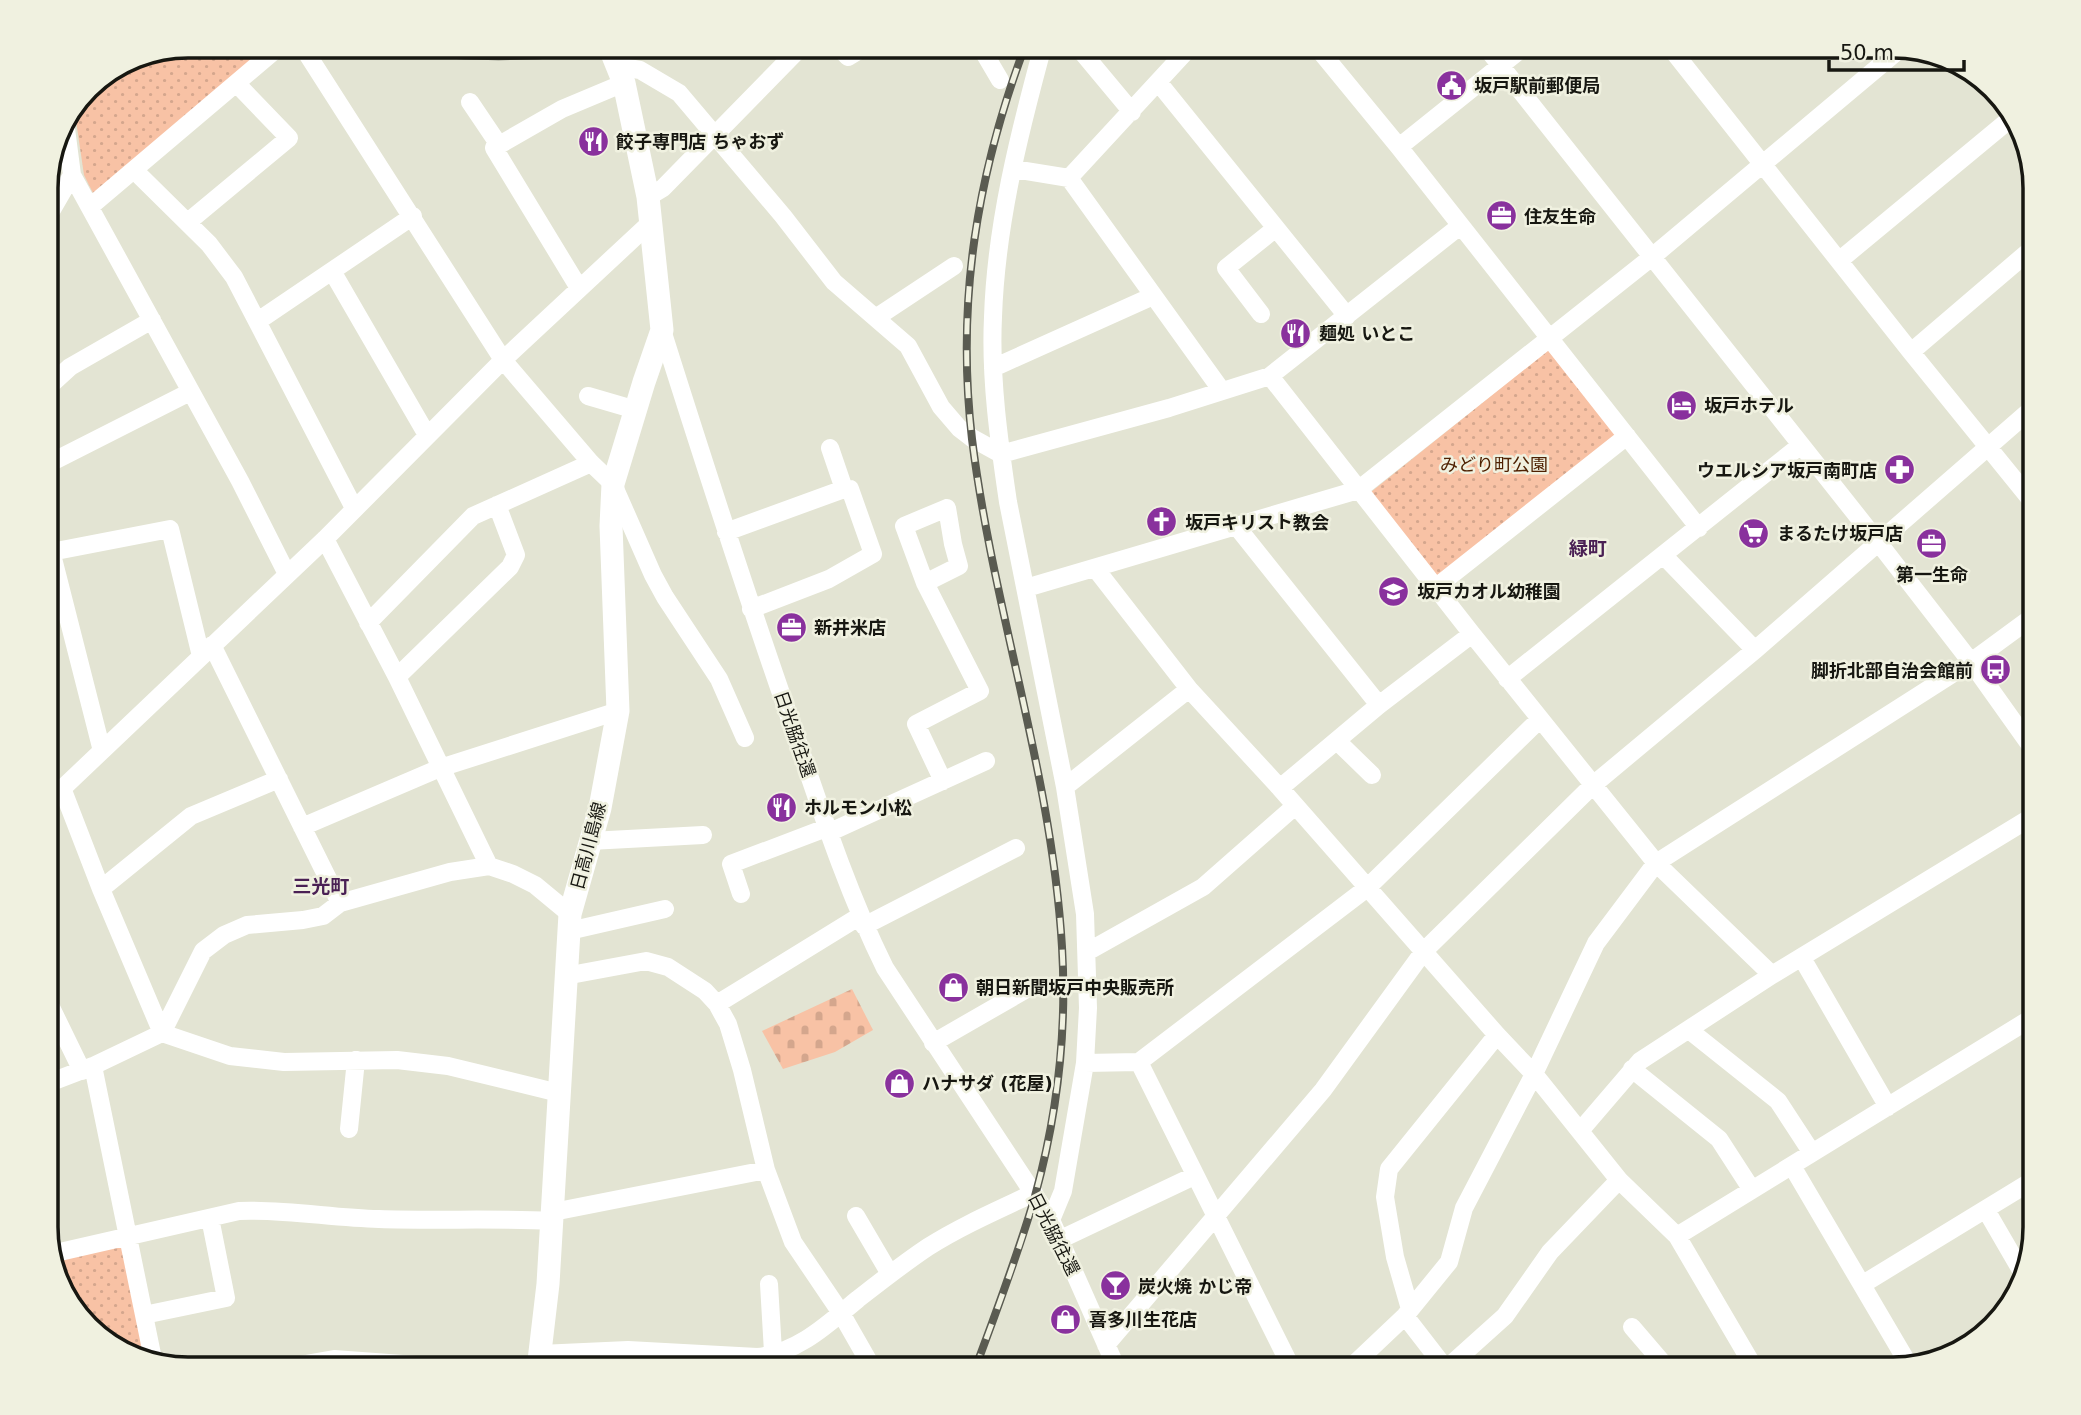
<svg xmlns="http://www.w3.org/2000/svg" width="2081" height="1415" viewBox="0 0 2081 1415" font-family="'DejaVu Sans','Noto Sans JP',sans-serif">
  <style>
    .green { fill: url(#green-dots) }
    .cemetery { fill: url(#cemetery-stones) }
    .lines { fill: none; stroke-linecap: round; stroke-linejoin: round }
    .minor { stroke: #fff; stroke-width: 18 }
    .major { stroke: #fff; stroke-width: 23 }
    .rail-casing { stroke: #5a5b51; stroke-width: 8 }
    .rail { stroke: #f0f1e0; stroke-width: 5; stroke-dasharray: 16; stroke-linecap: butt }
    .labels { text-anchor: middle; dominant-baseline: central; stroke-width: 5; stroke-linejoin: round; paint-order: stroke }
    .poi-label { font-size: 18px; font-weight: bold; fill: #171711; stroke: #f0f1e0; text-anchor: start }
    .park-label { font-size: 18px; fill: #4e2001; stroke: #f0f1e0 }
    .street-label { font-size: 18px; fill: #171711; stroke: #f0f1e0 }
    .neighbourhood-label { font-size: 19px; font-weight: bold; fill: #4a2054; stroke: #f0f1e0 }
    .rim { fill: none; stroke: #171711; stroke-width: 3.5 }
  </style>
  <defs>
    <pattern id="green-dots" width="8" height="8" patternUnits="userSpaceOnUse" patternTransform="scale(1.75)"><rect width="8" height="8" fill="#f8c2a5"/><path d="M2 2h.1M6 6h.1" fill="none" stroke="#d4a68d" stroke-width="1.8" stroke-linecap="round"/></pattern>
    <pattern id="cemetery-stones" width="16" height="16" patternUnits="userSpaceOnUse" patternTransform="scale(1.75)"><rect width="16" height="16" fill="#f8c2a5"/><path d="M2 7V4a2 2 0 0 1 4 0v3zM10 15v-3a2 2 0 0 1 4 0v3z" fill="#d4a68d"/></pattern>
  </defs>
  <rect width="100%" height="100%" fill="#e3e4d3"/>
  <path class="green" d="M188 46H269L99 195 93 193 84 175 74 107 87 87 134 56Z
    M1548 350 1617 435 1439 578 1371 492Z
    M120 1245 125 1248 148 1357 108 1345 64 1298 53 1261Z"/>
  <path class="cemetery" d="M852 989 873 1030 835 1052 783 1069 762 1031Z"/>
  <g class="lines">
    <path class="minor" d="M293 46 304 49 503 360 591 463 613 484 653 575 665 597 719 679 745 738
      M837 46 848 57 866 46
      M980 46 1000 80
      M1043 46C1019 134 996 225 993 317 990 378 999 441 1008 502L1065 787 1085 914 1088 1008 1085 1063 1063 1191 1051 1220
      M1077 46 1132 112
      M1316 46 1399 147 1699 528
      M1485 46 1878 542 1971 662 2035 752
      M1669 46 1911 352 2035 505
      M616 66 640 70 679 93 783 216 834 282 908 346 941 407 959 428 972 438 1001 454 1169 408 1270 376 1460 226
      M1158 82 1347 316
      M470 102 499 145
      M65 121 72 175 240 481 287 574
      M1399 147 1525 46
      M1013 169 1069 178 1191 46
      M134 170 209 244 234 277 354 508
      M1069 178 1222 391
      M648 197 663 188 802 46
      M91 206 280 46
      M46 220 72 175
      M188 222 289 138 237 84
      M1840 260 2015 115
      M332 271 427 435
      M579 288 494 148 562 109 624 83
      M1261 314 1226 268 1276 228
      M877 317 954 266
      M258 321 413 216
      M662 330C704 463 746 594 792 725 820 807 846 889 885 968L1051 1220 1117 1369
      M1911 352 2035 246
      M993 368 1153 296
      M1270 376 1472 634 1656 863 1772 975
      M46 389 70 367 152 320
      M588 396 636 410
      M830 448 844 489
      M46 465 190 392
      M1237 527 1379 705
      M46 531 102 751
      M726 532 844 489H850L873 554 829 579 751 609
      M325 539 397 677 489 866
      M51 552 170 529 201 656
      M1664 556 1755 650
      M1095 568 1189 689 1280 788 1497 1035 1534 1074 1619 1180 1677 1236 1755 1369
      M925 583 959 566 953 544 947 508 904 526 925 583 980 691 916 724 943 781
      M1026 588 1358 490 1652 257 1901 48
      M1435 588 1627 436
      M368 623 473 516 591 463
      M212 645 340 903
      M397 677 510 567 516 555 497 505
      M1507 679 1801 445
      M1337 741 1372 775
      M1065 787 1189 689
      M62 788 101 889 162 1033 230 1056 284 1062 397 1060 448 1066 559 1093
      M1280 788 1379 705 1472 634
      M46 804 325 539 503 360 650 223
      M302 827 440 768 618 711
      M828 833 986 761
      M590 841 703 835
      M101 889 191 816 279 779
      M741 894 731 864 826 828
      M864 926 1016 848
      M569 931 665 909
      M1087 952 1203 887 1294 807
      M1802 958 1888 1107
      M565 976 646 961 668 967 705 991 717 1004 728 1024 742 1070 766 1170
      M46 997 82 1071
      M717 1004 860 916
      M1689 1030 1778 1101 1812 1153
      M933 1043 1025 990
      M1139 1062 1292 1369
      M1085 1063 1139 1062 1367 888 1540 719
      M93 1066 153 1359
      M1632 1069 1719 1139 1752 1190
      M46 1084 93 1066 162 1033 203 951 224 935 247 925 303 920 323 916 340 903 450 872 489 866 513 874 535 885 570 914
      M349 1129 356 1060
      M1580 1131 1640 1061 1772 975 2035 815
      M1792 1166 1909 1365
      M1986 1210 2022 1272
      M553 1212 766 1170 793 1242 841 1313 873 1369
      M856 1216 890 1274
      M1677 1236 2035 1016
      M1059 1240 1194 1176
      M51 1254 239 1211C286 1209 332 1218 379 1219 437 1221 495 1218 552 1221
      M769 1284 774 1369
      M1863 1284 2035 1179
      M1410 1309 1395 1257 1385 1197 1389 1169 1497 1035
      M144 1315 226 1298 210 1218
      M1405 1316 1446 1369
      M1632 1327 1668 1369
      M1106 1345 1323 1090 1424 951 1593 785 1755 650 2035 406
      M540 1354 628 1350 757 1357C798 1353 828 1324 858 1299 881 1281 904 1263 928 1247 961 1226 998 1210 1034 1193
      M294 1366 334 1359 471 1369
      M1349 1369 1405 1316 1449 1262 1464 1208 1534 1074 1596 943 1656 863 1971 662 2035 615
      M1446 1369 1505 1316 1550 1252 1619 1180
      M1831 1369 1918 1364"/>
    <path class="major" d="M538 1369 548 1284 570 914 600 808 618 711 611 526 613 484 644 382 662 330 648 197 624 83 609 46"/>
    <defs>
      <path id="rail" d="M370 46C457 60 545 59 631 46
        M975 1369C996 1312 1018 1255 1035 1196 1057 1116 1067 1030 1062 947 1052 775 993 609 972 439 956 301 977 175 1025 46"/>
    </defs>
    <use href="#rail" class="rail-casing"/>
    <use href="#rail" class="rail"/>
  </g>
  <defs>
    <symbol id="civic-disc" viewBox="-11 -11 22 22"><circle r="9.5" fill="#89319d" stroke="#f0f1e0"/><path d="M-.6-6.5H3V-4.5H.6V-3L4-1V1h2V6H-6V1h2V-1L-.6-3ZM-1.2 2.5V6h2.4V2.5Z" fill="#fff"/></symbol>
    <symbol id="restaurant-disc" viewBox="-11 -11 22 22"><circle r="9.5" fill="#89319d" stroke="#f0f1e0"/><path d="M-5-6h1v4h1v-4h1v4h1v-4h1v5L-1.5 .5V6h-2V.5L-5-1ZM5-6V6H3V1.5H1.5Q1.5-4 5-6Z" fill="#fff"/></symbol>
    <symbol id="office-disc" viewBox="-11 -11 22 22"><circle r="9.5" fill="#89319d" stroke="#f0f1e0"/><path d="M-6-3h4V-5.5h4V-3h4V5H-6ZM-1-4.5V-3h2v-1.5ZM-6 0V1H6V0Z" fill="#fff"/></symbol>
    <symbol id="hotel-disc" viewBox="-11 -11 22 22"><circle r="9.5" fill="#89319d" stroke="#f0f1e0"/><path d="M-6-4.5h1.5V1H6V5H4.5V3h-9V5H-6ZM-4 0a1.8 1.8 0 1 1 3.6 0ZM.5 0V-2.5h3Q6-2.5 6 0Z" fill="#fff"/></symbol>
    <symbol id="pharmacy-disc" viewBox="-11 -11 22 22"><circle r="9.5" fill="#89319d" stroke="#f0f1e0"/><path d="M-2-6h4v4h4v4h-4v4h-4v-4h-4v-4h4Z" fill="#fff"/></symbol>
    <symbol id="church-disc" viewBox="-11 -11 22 22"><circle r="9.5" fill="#89319d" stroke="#f0f1e0"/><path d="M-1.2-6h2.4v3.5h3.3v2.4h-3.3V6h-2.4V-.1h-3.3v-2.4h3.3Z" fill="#fff"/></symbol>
    <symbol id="supermarket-disc" viewBox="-11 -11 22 22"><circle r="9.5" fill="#89319d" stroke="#f0f1e0"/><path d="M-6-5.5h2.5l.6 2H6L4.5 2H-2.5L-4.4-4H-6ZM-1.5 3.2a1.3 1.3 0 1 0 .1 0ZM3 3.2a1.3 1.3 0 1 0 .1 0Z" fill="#fff"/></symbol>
    <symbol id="school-disc" viewBox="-11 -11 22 22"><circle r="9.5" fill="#89319d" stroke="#f0f1e0"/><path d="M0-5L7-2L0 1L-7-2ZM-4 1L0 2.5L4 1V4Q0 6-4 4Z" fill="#fff"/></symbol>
    <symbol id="bus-disc" viewBox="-11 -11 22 22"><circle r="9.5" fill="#89319d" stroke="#f0f1e0"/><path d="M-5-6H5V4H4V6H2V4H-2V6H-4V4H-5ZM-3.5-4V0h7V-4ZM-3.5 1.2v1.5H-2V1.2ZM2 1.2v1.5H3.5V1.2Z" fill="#fff"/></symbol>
    <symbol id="shop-disc" viewBox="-11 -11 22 22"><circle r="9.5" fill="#89319d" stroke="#f0f1e0"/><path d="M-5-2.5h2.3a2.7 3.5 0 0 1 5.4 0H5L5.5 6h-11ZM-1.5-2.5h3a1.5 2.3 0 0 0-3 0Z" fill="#fff"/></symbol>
    <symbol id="bar-disc" viewBox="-11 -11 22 22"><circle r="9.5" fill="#89319d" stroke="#f0f1e0"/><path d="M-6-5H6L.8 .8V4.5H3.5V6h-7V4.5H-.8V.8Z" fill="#fff"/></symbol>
  </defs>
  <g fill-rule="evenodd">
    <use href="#civic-disc" x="1434" y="68" width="35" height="35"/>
    <use href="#restaurant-disc" x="576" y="124" width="35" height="35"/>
    <use href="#office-disc" x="1484" y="198" width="35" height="35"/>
    <use href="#restaurant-disc" x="1278" y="316" width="35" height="35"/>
    <use href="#hotel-disc" x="1664" y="388" width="35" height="35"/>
    <use href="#pharmacy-disc" x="1882" y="452" width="35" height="35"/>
    <use href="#church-disc" x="1144" y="504" width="35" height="35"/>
    <use href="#supermarket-disc" x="1736" y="516" width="35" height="35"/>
    <use href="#office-disc" x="1914" y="526" width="35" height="35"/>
    <use href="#school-disc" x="1376" y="574" width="35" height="35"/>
    <use href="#office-disc" x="774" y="610" width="35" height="35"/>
    <use href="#bus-disc" x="1978" y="652" width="35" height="35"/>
    <use href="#restaurant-disc" x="764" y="790" width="35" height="35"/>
    <use href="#shop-disc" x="936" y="970" width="35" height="35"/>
    <use href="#shop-disc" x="882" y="1066" width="35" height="35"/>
    <use href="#bar-disc" x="1098" y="1268" width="35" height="35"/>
    <use href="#shop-disc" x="1048" y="1302" width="35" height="35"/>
  </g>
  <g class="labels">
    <g class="poi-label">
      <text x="1474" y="85">坂戸駅前郵便局</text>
      <text x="616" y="141">餃子専門店 ちゃおず</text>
      <text x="1524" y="216">住友生命</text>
      <text x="1319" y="333">麺処 いとこ</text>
      <text x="1704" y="405">坂戸ホテル</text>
      <text x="1877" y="470" text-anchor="end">ウエルシア坂戸南町店</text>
      <text x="1185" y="522">坂戸キリスト教会</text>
      <text x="1777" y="533">まるたけ坂戸店</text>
      <text x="1932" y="574" text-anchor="middle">第一生命</text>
      <text x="1417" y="591">坂戸カオル幼稚園</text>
      <text x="814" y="627">新井米店</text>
      <text x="1973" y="670" text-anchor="end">脚折北部自治会館前</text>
      <text x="804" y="807">ホルモン小松</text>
      <text x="976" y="987">朝日新聞坂戸中央販売所</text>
      <text x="922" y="1083">ハナサダ (花屋)</text>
      <text x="1138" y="1286">炭火焼 かじ帝</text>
      <text x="1089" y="1319">喜多川生花店</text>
    </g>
    <g class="park-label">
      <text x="1494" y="464">みどり町公園</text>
    </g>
    <g class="street-label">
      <text transform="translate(795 734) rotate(71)">日光脇往還</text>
      <text transform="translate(588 846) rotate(-75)">日高川島線</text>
      <text transform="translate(1054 1234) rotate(63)">日光脇往還</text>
    </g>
    <g class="neighbourhood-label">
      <text x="1588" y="548">緑町</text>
      <text x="321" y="886">三光町</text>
    </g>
  </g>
  <path d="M0 0H2081V1415H0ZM188 58H1893A130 130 0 0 1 2023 188V1227A130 130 0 0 1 1893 1357H188A130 130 0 0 1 58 1227V188A130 130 0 0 1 188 58Z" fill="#f0f1e0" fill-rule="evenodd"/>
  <path class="rim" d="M188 58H1893A130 130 0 0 1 2023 188V1227A130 130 0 0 1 1893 1357H188A130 130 0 0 1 58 1227V188A130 130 0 0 1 188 58Z"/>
  <path d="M1829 60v10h135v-10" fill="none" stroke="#171711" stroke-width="3.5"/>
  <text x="1840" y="60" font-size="21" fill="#171711" stroke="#f0f1e0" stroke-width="5" paint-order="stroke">50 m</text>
</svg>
